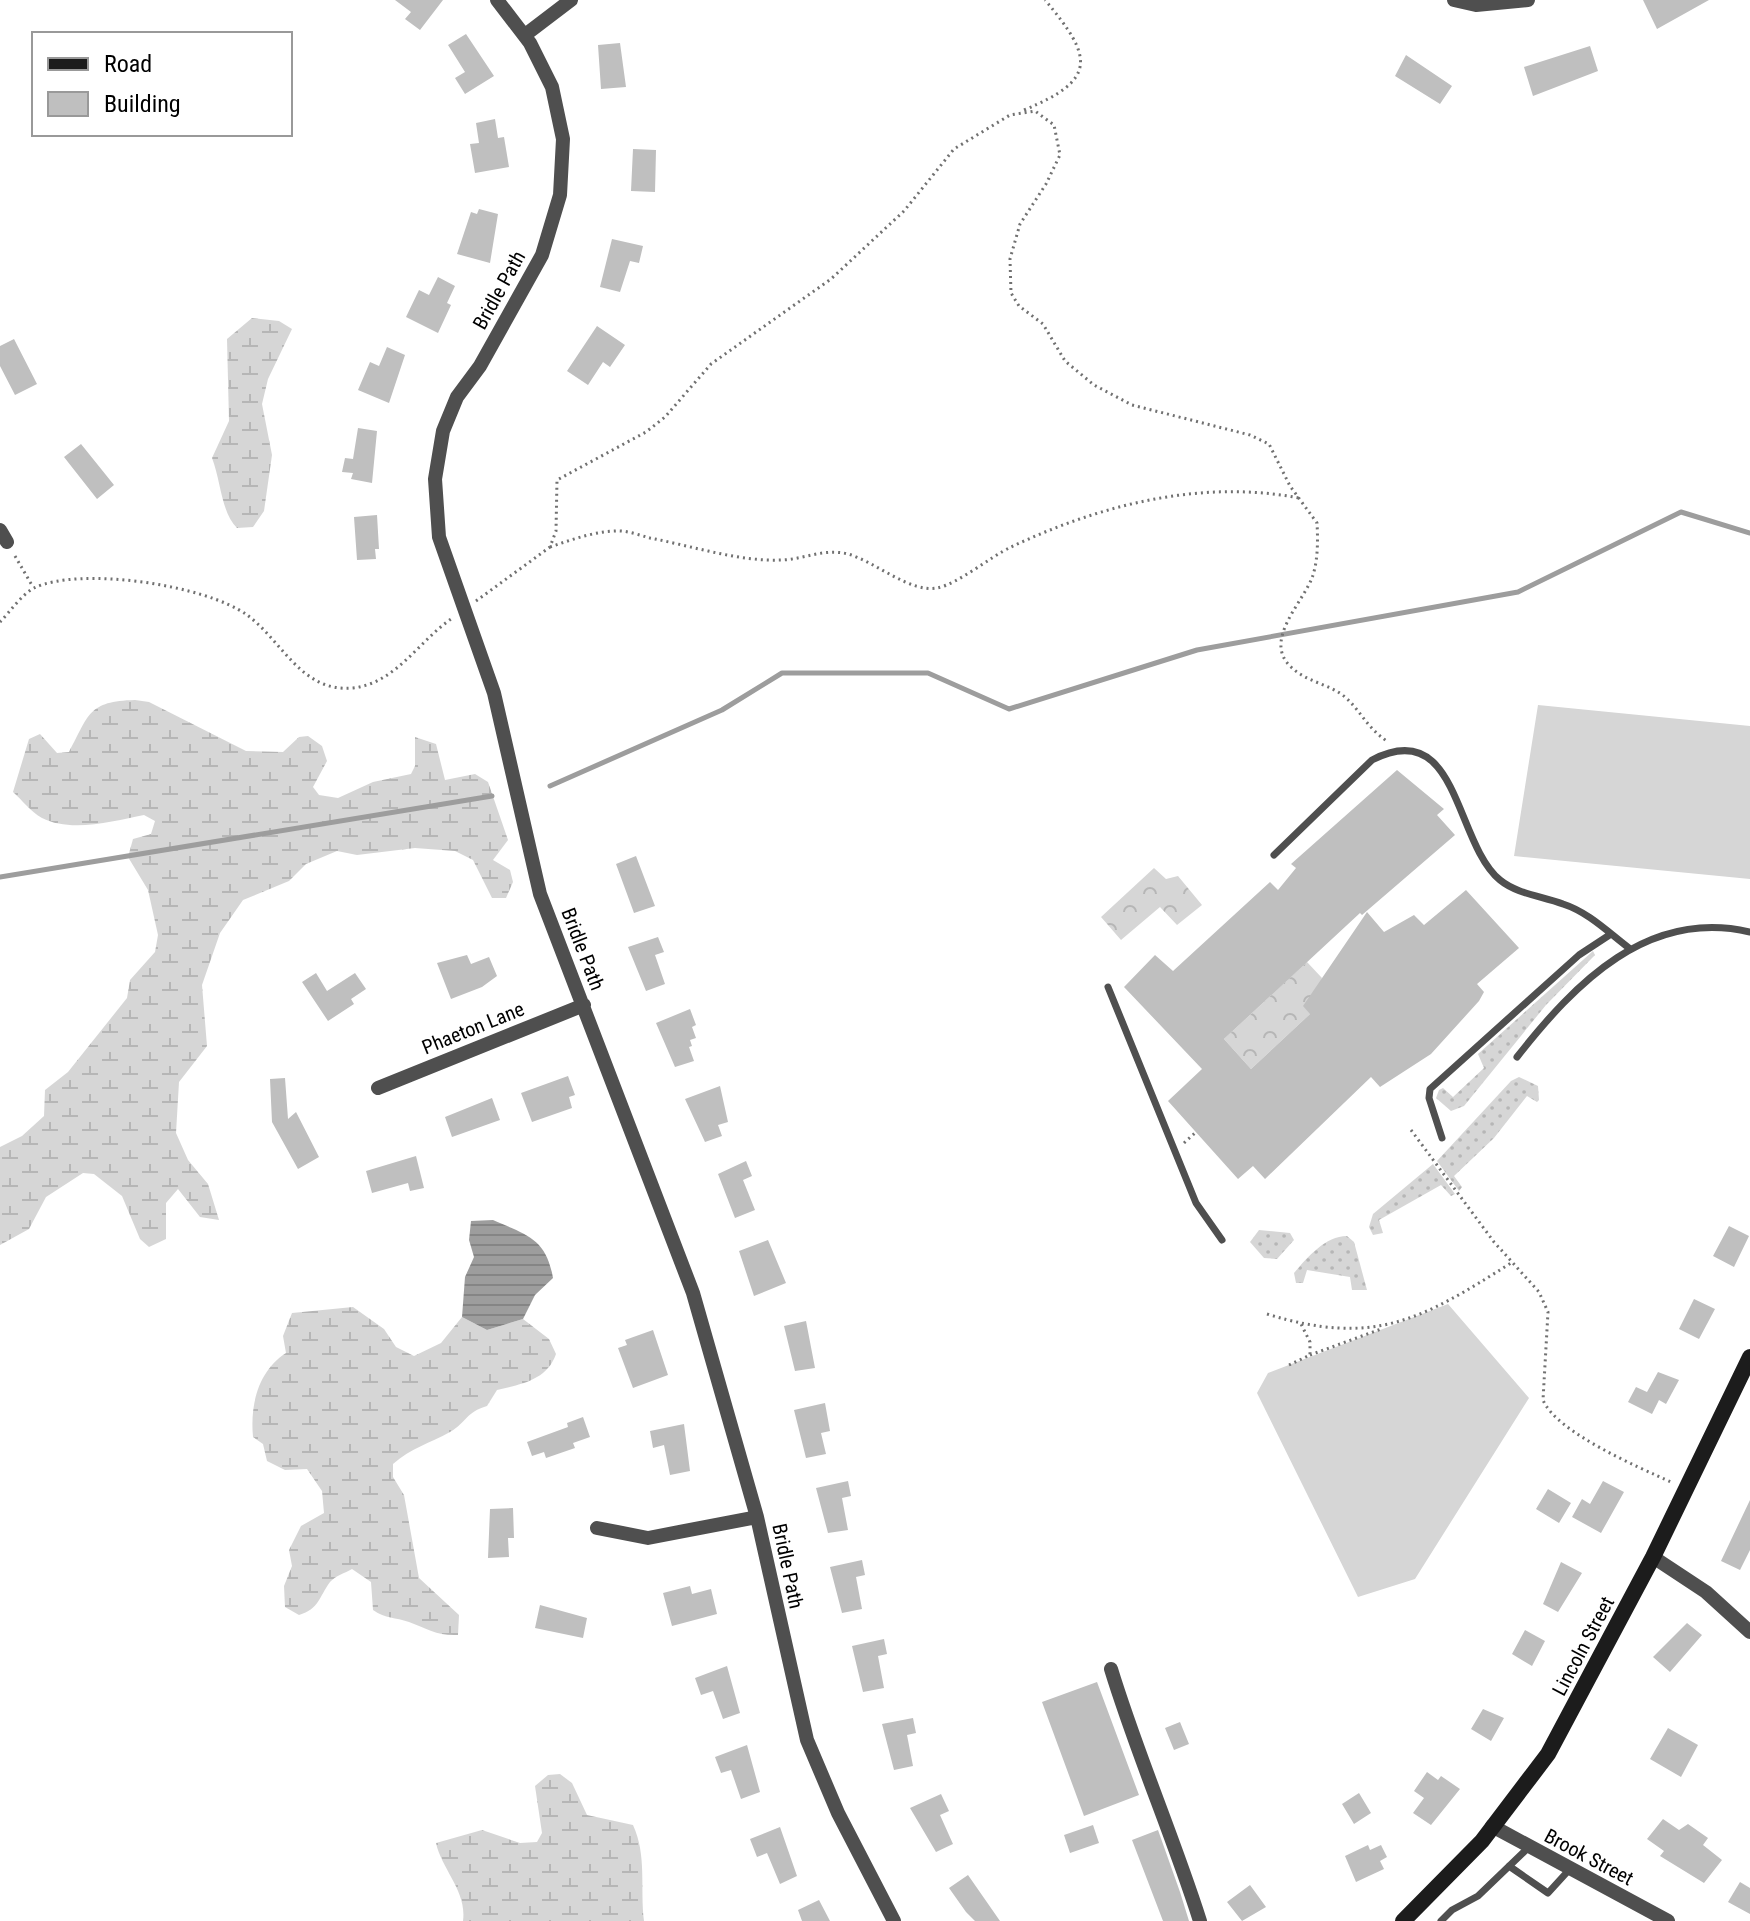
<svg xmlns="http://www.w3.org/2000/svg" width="1750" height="1921" viewBox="0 0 1750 1921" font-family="'Roboto Condensed',sans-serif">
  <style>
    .grass { fill: url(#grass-dots) }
    .wetland { fill: url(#wetland-marsh) }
    .park { fill: url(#park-crowns) }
    .pitch { fill: #d6d6d6 }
    .water { fill: url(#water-rules) }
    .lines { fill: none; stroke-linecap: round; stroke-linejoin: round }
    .stream { stroke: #9d9d9d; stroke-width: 5 }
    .building { fill: #bfbfbf }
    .path { stroke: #717171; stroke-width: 3; stroke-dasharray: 2 4; stroke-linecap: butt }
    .lane { stroke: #4f4f4f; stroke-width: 7 }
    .street { stroke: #4f4f4f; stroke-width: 14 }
    .secondary { stroke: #1c1c1c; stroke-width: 16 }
    .labels { text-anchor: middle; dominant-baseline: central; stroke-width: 7; stroke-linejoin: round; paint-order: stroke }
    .street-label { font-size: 20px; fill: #000; stroke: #fff }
  </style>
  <defs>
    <pattern id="grass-dots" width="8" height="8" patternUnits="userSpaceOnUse" patternTransform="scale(2)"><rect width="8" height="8" fill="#d6d6d6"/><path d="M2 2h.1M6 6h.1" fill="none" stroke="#b6b6b6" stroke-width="1.8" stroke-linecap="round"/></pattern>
    <pattern id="wetland-marsh" width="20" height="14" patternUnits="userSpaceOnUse" patternTransform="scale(2)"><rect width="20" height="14" fill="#d6d6d6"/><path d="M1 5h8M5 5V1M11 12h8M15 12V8" fill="none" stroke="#b6b6b6"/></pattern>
    <pattern id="park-crowns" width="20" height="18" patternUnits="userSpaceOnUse" patternTransform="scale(2)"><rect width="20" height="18" fill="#d6d6d6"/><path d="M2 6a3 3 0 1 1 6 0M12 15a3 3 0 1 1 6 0" fill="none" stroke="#b6b6b6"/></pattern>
    <pattern id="water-rules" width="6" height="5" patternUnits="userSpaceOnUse" patternTransform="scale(2)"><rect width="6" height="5" fill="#9d9d9d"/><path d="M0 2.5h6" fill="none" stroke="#858585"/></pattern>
  </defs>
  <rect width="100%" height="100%" fill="#fff"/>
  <path class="grass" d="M1593 951 1595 955 1546 1005 1464 1106 1451 1111 1436 1098 1439 1090 1443 1088 1453 1097 1484 1068 1478 1054Z
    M1519 1077 1538 1086 1539 1100 1537 1102 1527 1096 1494 1138 1454 1176 1462 1187 1459 1191 1437 1161 1511 1081Z
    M1433 1164 1455 1194 1451 1196 1441 1185 1379 1220 1383 1233 1373 1235 1369 1227 1373 1214Z
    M1259 1230 1290 1233 1294 1240 1277 1259 1264 1258 1250 1242Z
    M1347 1236 1354 1242 1367 1290H1352L1350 1277 1307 1270 1303 1283H1296L1294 1273C1307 1258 1325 1236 1347 1236Z"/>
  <path class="wetland" d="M252 318 279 321 292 329 268 379 262 404 272 455 264 511 253 527 237 528C221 512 221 481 212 458L229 421 227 339Z
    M135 700 149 702 246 751 283 752 299 737 308 736 322 746 327 761 313 787 319 795 338 798 373 782 411 774 415 766V737L436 744 445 780 475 774 488 782 508 840 493 860 510 870 513 882 506 898H492L473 860 455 851 415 848 357 855 337 851 306 864 289 881 243 900 220 933 202 985 207 1046 179 1082 176 1133 188 1160 208 1184 219 1220 200 1217 178 1189 166 1203V1239L149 1247 140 1239 122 1196 94 1174 83 1173 46 1197 29 1229 0 1245V1147L22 1136 44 1116 45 1090 68 1072 127 998 130 980 155 952 158 935 148 890 128 857 133 839 151 834 155 821 144 815C114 821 71 833 42 818 31 812 22 800 13 792L29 739 40 734 57 753 69 752C89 715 88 701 135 700Z
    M353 1307 384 1329 396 1347 414 1356 441 1343 462 1317 487 1330 523 1319 549 1339 556 1354C547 1380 522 1384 497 1390L487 1406C466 1412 467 1422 450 1432 430 1443 411 1448 393 1464V1477L404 1495 419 1578 459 1615 458 1635C437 1636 428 1629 409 1622 395 1617 386 1619 373 1610L371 1582 352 1569C345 1573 335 1576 330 1582 319 1597 319 1609 299 1615L285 1607 284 1586 292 1566 289 1550 301 1526 324 1513 322 1491 307 1469 285 1470 267 1461 263 1444 253 1437C250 1405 258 1371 286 1353L283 1336 292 1313Z
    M560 1774 572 1783 587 1815 633 1825C647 1855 640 1888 644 1921H463C467 1891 442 1870 436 1843L482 1830 520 1843 537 1842 542 1833 535 1786 548 1775Z"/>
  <path class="park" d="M1154 868 1166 879 1178 876 1202 905 1177 925 1160 907 1121 940 1101 917Z
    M1307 962 1322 978 1310 1014 1251 1069 1224 1039Z"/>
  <path class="pitch" d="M1538 705 1750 726V879L1514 856Z
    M1448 1304 1529 1398 1415 1579 1358 1597 1257 1393 1268 1373Z"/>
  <path class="water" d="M493 1220C527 1235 546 1238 553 1278L535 1295 523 1319 487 1330 462 1317 465 1277 474 1257 469 1240 471 1221Z"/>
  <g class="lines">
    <path class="stream" d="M550 786 722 710 782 673H928L1009 709 1197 650 1518 592 1681 512 1750 533
      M0 877 492 796"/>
  </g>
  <path class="building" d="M395 0H443L420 30 405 19 411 12Z
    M1643 0H1709L1657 29Z
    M466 34 494 76 465 94 455 78 465 72 448 45Z
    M620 43 626 87 601 89 598 45Z
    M1590 46 1598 71 1533 96 1524 67Z
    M1406 55 1452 86 1440 104 1395 76Z
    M495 119 498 138 504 137 509 167 475 173 470 144 479 143 476 123Z
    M633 149 656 150 655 192 631 191Z
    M479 209 498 214 490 263 457 254 471 212 477 214Z
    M612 239 643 246 639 263 630 261 620 292 600 287Z
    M438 277 455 286 447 303 451 305 438 333 406 317 419 290 429 295Z
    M597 326 625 345 610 367 603 362 588 385 567 371Z
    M14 339 37 384 15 395 0 366V346Z
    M387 347 405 355 389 403 358 390 370 362 379 366Z
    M358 428 377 431 372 483 351 479 353 473 342 472 345 458 353 459Z
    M81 444 114 485 97 499 64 457Z
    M377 515 379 549H375L376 559 357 560 354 517Z
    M1397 770 1444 809 1437 815 1455 835 1362 915 1360 913 1224 1039 1251 1069 1310 1014 1303 1006 1367 912 1384 932 1414 915 1424 925 1466 890 1519 948 1477 984 1484 992 1479 1001 1431 1054 1380 1087 1371 1077 1265 1179 1253 1166 1238 1179 1168 1101 1202 1069 1124 987 1155 955 1173 971 1270 882 1278 890 1296 868 1291 864Z
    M636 856 655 906 634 913 616 864Z
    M658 937 664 952 655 955 665 984 646 991 628 947Z
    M467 955 471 964 489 957 497 976 482 987 451 999 437 963Z
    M316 973 327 991 355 973 366 989 351 999 354 1004 328 1021 302 982Z
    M690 1009 696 1025 692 1027 696 1038 690 1040 692 1046 689 1047 694 1061 675 1067 656 1023Z
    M568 1076 575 1095 569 1097 572 1108 532 1122 521 1093Z
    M285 1078 288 1119 296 1112 319 1157 298 1169 272 1122 270 1079Z
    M720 1086 728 1122 718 1125 722 1136 705 1142 685 1099Z
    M492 1098 500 1120 452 1137 445 1117Z
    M416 1156 424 1188 410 1191 408 1183 372 1193 366 1171Z
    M746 1161 752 1176 743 1180 755 1210 735 1218 718 1174Z
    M1729 1226 1749 1236 1734 1267 1713 1256Z
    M768 1240 786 1283 754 1296 739 1251Z
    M1694 1299 1715 1309 1699 1339 1679 1329Z
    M806 1321 815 1368 795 1371 784 1326Z
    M653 1330 668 1375 633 1388 618 1348 627 1345 625 1340Z
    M1658 1372 1679 1380 1666 1404 1659 1400 1652 1414 1628 1402 1636 1387 1647 1392Z
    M825 1403 830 1431 821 1433 826 1454 806 1458 794 1410Z
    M583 1417 590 1437 573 1443 575 1448 546 1458 544 1452 532 1456 527 1442 568 1427 567 1423Z
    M684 1424 690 1471 670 1475 664 1445 653 1448 650 1431Z
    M848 1481 851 1496 842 1498 848 1530 828 1533 816 1488Z
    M1603 1481 1624 1492 1601 1533 1572 1517 1582 1499 1590 1504Z
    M1548 1489 1571 1503 1559 1523 1536 1509Z
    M1750 1500V1550L1740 1570 1721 1561Z
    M513 1508 514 1538H508L509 1557 488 1558 490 1509Z
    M862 1560 865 1575 856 1577 862 1609 842 1613 830 1567Z
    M1561 1562 1582 1573 1558 1612 1543 1604Z
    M690 1586 692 1594 711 1589 717 1614 672 1626 663 1593Z
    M540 1605 587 1618 583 1638 535 1628Z
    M1687 1623 1702 1635 1670 1672 1653 1657Z
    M1525 1630 1545 1641 1532 1666 1512 1654Z
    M884 1639 887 1654 878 1656 884 1688 863 1692 852 1646Z
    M727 1666 740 1713 723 1719 713 1691 701 1695 695 1678Z
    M1097 1682 1139 1795 1084 1816 1042 1702Z
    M1483 1709 1504 1718 1491 1741 1471 1729Z
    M913 1718 916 1733 907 1735 913 1766 894 1770 882 1724Z
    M1180 1722 1189 1744 1174 1750 1165 1728Z
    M1668 1728 1698 1745 1681 1777 1650 1759Z
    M747 1745 760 1792 741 1799 731 1770 721 1773 715 1757Z
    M1427 1772 1438 1780 1441 1776 1460 1789 1431 1825 1413 1813 1424 1798 1414 1791Z
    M1359 1793 1371 1813 1354 1824 1342 1804Z
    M941 1794 949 1811 940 1815 953 1844 936 1852 910 1808Z
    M1663 1819 1679 1830 1688 1824 1708 1838 1703 1845 1722 1860 1704 1883 1660 1856 1664 1851 1647 1839Z
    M1093 1825 1099 1843 1070 1853 1064 1835Z
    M780 1827 797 1876 780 1884 767 1853 757 1857 750 1839Z
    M1158 1830 1180 1892 1189 1921H1163L1132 1840Z
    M1368 1845 1370 1850 1381 1845 1387 1857 1380 1861 1384 1869 1356 1882 1345 1856Z
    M968 1875 1000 1921H975L966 1912 949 1888Z
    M1740 1882 1750 1888V1914L1728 1902Z
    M1250 1885 1266 1907 1242 1921 1227 1902Z
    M819 1900 830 1921H802L798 1910Z"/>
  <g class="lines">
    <path class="path" d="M1024 110C1097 80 1094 58 1045 0
      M550 547C571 540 592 532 615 531 626 530 639 535 650 538 692 546 740 562 782 560 805 559 824 548 848 554 876 562 910 593 937 588 958 584 990 557 1011 547 1100 505 1201 479 1299 498
      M15 556 33 587
      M476 601 550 547 556 531 557 480 646 432 665 417 711 364 831 279 904 211 954 149 1010 115 1035 111 1054 125 1060 155 1046 184 1020 224 1010 259 1011 293 1019 306 1043 324 1065 361 1094 385 1132 405 1250 435 1269 444 1290 486 1317 523C1318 540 1318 562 1312 578 1301 605 1263 641 1291 667 1306 682 1330 684 1345 697 1362 712 1365 726 1388 742
      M0 622C10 612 21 595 34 588 80 566 206 585 247 615 282 640 301 693 353 688 396 683 418 642 451 619
      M1411 1130 1494 1242 1539 1292 1548 1312 1543 1400C1556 1432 1638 1467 1671 1482
      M1184 1143 1196 1132
      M1267 1314C1374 1347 1421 1320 1511 1263
      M1310 1355 1381 1329
      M1289 1365 1310 1355V1342L1301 1324"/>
    <path class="lane" d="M1274 855 1372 760C1459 715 1454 842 1500 880 1517 894 1542 896 1563 904 1588 912 1608 932 1629 948
      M1108 987 1196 1203 1222 1240
      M1517 1057C1575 983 1648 908 1750 932
      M1442 1138 1429 1098 1430 1089 1579 955 1611 934
      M1509 1866 1548 1893 1569 1870
      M1441 1921 1452 1910 1478 1896 1529 1847"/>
    <path class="street" d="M497 0 530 43 552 87 563 139 560 195 542 255 480 366 457 397 443 431 435 479 439 537 494 693 540 894 693 1293 757 1517 807 1740 838 1813 894 1921
      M1454 0 1476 5 1528 0
      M525 35 571 0
      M0 530 7 542
      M378 1088 584 1005
      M597 1528 648 1538 757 1517
      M1653 1557 1706 1592 1750 1632
      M1111 1669C1137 1754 1173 1836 1200 1921
      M1492 1826 1668 1921"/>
    <path class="secondary" d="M1403 1921 1482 1841 1548 1754 1653 1557 1750 1357"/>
  </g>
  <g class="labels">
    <g class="street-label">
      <text transform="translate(499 290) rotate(-61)">Bridle Path</text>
      <text transform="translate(583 949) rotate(69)">Bridle Path</text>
      <text transform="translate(473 1028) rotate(-22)">Phaeton Lane</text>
      <text transform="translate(788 1566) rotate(78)">Bridle Path</text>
      <text transform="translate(1583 1646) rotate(-62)">Lincoln Street</text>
      <text transform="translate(1589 1857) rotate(28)">Brook Street</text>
    </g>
  </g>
  <rect x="32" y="32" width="260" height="104" fill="#ffffff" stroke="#999999" stroke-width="2"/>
  <rect x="48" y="58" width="40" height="12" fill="#1c1c1c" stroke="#999999" stroke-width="2"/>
  <text x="104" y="72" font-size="24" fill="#000000">Road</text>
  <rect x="48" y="92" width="40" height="24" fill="#bfbfbf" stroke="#999999" stroke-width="2"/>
  <text x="104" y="112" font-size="24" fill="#000000">Building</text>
</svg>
